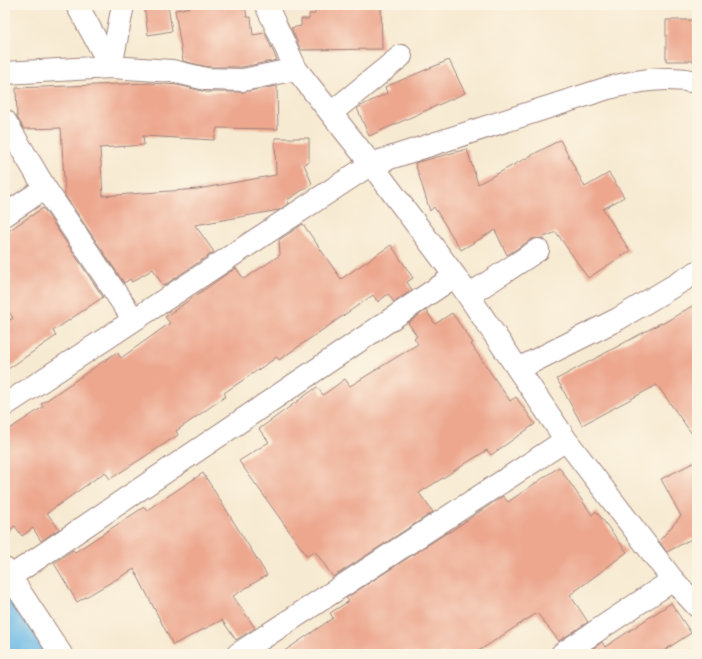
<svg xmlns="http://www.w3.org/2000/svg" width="702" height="659" viewBox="0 0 702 659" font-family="Sriracha,sans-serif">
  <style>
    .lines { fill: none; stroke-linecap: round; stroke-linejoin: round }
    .river { stroke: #6dbae7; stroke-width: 54 }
    .building { fill: #eda78f }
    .minor-casing { stroke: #a0847e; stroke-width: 24 }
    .minor { stroke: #fff; stroke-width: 22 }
  </style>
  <rect width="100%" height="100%" fill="#fcf5e5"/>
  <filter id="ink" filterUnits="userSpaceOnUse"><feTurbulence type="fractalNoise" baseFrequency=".025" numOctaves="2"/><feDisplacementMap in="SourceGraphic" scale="8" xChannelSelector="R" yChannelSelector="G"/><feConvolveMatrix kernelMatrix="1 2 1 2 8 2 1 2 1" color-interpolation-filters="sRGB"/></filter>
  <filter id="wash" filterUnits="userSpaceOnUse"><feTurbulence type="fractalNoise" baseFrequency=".012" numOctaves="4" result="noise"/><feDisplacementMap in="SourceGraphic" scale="16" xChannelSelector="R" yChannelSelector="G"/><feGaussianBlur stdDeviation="0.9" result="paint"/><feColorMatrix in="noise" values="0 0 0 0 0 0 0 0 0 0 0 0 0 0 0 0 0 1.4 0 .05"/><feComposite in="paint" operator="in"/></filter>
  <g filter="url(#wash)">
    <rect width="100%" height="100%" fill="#f7ead2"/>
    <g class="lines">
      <path class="river" d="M5 624 25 654"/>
    </g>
    <g id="blocks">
      <path class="building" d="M144 5H168L172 31 148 35Z
        M204 5H245L247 17H251L253 35 265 33 277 60 242 67H208L183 61 175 10Z
        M315 5H381L382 49 301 50 291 28 301 26V19H309V14H315Z
        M666 20H694V61H666Z
        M449 60 465 93 369 136 357 108 387 93 385 87Z
        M149 83 178 85 206 92H243L277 86 278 129 217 128 214 140 143 136 144 145 100 148 103 196 198 189 276 175 275 138H309V162L304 164 312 184 287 200 289 203 279 210 195 225 214 252 163 286 153 269 132 282 130 279 124 283 65 195 61 128 24 129 17 117 16 88Z
        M560 140 585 187 609 173 624 197 603 209 630 251 588 278 556 232 542 238 532 239 507 255 495 230 461 250 434 207 430 211 415 163 467 149 478 184Z
        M43 208 103 297 53 331 56 336 5 371V323L13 318 5 306V233Z
        M303 224 341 279 391 245 413 278 407 282 412 290 394 302 388 294 378 302 373 295 279 360 277 357 224 393 226 396 176 431 178 435 110 479 105 472 47 513 59 529 41 541 33 528 22 536 15 526 5 534V432L43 407 41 404 117 352 121 358 170 323 165 317 228 273 236 268 244 279 280 255 279 240Z
        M697 303V441L657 385 582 425 557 379 661 323 662 324Z
        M426 310 435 324 452 313 473 343 471 344 510 401 516 397 535 424 491 455 487 450 419 493 433 512 333 577 315 551 307 556 239 461 269 442 259 429 317 387 323 395 345 379 350 386 418 344 414 338 417 336 408 323Z
        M697 461V546L693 538 667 552 659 541 681 516 661 479Z
        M559 467 592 515 596 511 627 552 570 595 588 622 559 641 537 613 474 654H280L333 618 330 613 349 601 346 598 448 532V533L503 496 508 502Z
        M203 473 267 575 233 596 255 628 236 640 222 620 173 645 134 569 77 602 54 563 73 550 75 552 144 507 147 510Z
        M671 603 691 633 659 654H585L602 642 605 647Z"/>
    </g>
  </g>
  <g filter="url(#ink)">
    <use href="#blocks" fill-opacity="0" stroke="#a0847e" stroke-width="1"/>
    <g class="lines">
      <defs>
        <path id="minor" d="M77 5 111 67 123 5
          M266 5 296 69 371 164 455 276 566 440 673 580 697 606
          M5 73 111 67 172 71 206 79 243 80 296 69
          M331 113 401 56
          M5 121 45 188 134 320
          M5 215 45 188
          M469 295 538 250
          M518 369 618 319 697 272
          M5 405 371 164 608 88C637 81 667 75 697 82
          M5 569 61 654
          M10 577 455 276
          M238 654 566 440
          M562 654 673 580"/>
      </defs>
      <use href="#minor" class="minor-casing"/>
      <use href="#minor" class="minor"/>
    </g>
  </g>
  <rect width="702" height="659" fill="none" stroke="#fcf5e5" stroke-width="20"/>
</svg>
